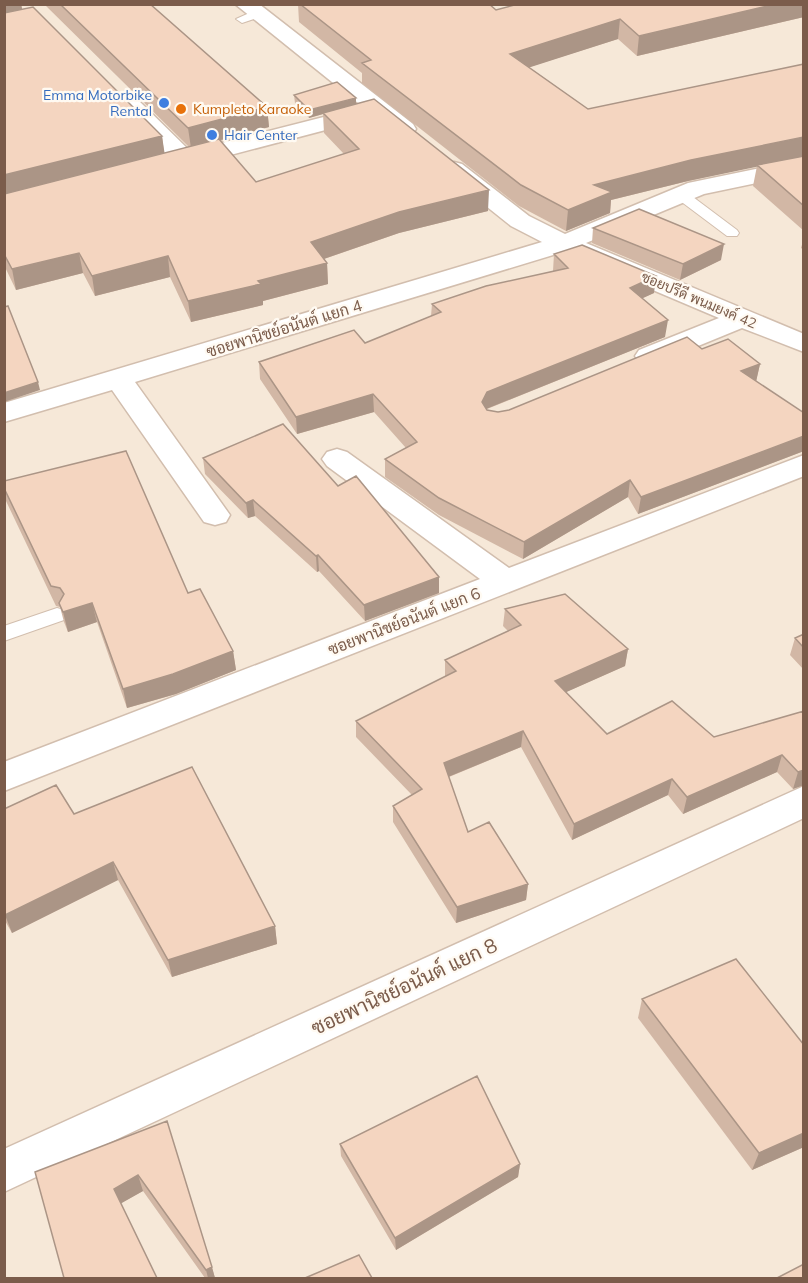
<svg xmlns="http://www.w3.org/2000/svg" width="808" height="1283" viewBox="0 0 808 1283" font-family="Mulish,Sarabun,sans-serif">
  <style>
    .residential { fill: #f6e8d8 }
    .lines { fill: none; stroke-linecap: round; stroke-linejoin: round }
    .lane-casing { stroke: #d2beae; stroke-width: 2 }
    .street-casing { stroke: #d2beae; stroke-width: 3 }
    .lane { fill: #fff; fill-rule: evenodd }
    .street { fill: #fff; fill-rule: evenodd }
    .wall { fill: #d2b7a5 }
    .shaded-wall { fill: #ab9586 }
    .building { fill: #f4d5c0; stroke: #ab9586; stroke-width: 1.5 }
    .shop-dot { fill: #3f7fe0; stroke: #fffaf2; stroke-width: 2 }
    .food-dot { fill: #e8710a; stroke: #fffaf2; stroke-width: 2 }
    .labels { text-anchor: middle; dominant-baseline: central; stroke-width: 4.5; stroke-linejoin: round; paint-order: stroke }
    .far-shop-label { font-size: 14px; fill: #366cbe; stroke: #fffaf2; text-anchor: end }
    .far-food-label { font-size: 14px; fill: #c56008; stroke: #fffaf2; text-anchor: start }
    .far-street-label { font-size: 14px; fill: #7b5c4b; stroke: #fffaf2 }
    .street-label { font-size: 16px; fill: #7b5c4b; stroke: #fffaf2 }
    .near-street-label { font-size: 20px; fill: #7b5c4b; stroke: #fffaf2 }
  </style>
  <rect width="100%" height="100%" fill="#fdf6ea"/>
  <path class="residential" d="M5 5H803V1278H5Z"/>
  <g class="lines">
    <defs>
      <path id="lane" d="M256 10 260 11V17L242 23 236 19Z
        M680 190 685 191 737 230 739 233 737 236H727L675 197 673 194 675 191Z
        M57 608 64 610 67 615 64 620 4 641V626Z"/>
      <path id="street" d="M235 4H259L413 124 416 129 413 134C397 138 387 126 375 117L185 167 176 165 122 110 119 105 122 100 130 98 138 100 190 151 363 107Z
        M804 159V173L704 194 586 243 804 334V352L742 328 659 362 649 364 639 362 635 356 639 350 719 318 563 252 135 382 230 515 226 522 215 525 204 522 112 390 4 422V403L542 242 511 226 446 174 442 169 446 164 454 162 462 164 529 216 565 234 688 183Z
        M337 449 347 452 509 568 804 455V476L4 791V762L480 579 327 466 322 459 327 452Z
        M804 786V818L4 1192V1149Z"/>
    </defs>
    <use href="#lane" class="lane-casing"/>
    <use href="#street" class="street-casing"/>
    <use href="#lane" class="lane"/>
    <use href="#street" class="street"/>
  </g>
  <path class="wall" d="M4 4H21L22 9 162 136 164 153 189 147 44 4H150L267 107 269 127 220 141 256 182 344 154 324 133 323 114 309 118 295 103 294 95 356 104 488 211 399 233 324 259 327 263 328 284 263 301V305L191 322 170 277 95 296 83 273 16 290 4 265Z
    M298 4H489L496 10 804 4V17L637 56 618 39 529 67 588 109 804 64V231L753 186 757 166 688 181 611 200 610 213 566 231 519 206 362 83V73L299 22Z
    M593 228 721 260 680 280 592 243Z
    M804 238V250L801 248Z
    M554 254 654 293 642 298 665 337 487 409V410L498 412 509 410 702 349 760 364 756 381 804 413V451L638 514 628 497 523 559 439 515 385 477V459L406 448 374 412 297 434 260 379 259 362 365 343 431 316 432 304 553 271Z
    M203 458 338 486 439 577V593L365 621 319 571 317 572 255 516 248 518 205 474Z
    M4 481 188 593 233 651 236 670 176 694 127 708 97 622 68 632 64 622 60 607 56 606 6 501 4 494Z
    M505 609 628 649 625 666 566 692 607 734 714 737 804 711V785L793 789 777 772 683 814 668 795 572 840 521 747 449 777 468 832 528 884 526 900 456 923 393 822V806L412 795 356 737V721L445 677V660L508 631 503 626Z
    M804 634V670L790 655 795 638Z
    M4 809 74 814 275 926 277 944 172 977 118 880 12 933 4 919Z
    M642 999 804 1045V1147L752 1170 638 1018Z
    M167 1121 215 1278H205L143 1191 121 1203 64 1278Z
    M340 1144 520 1164 518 1177 396 1250 341 1156Z"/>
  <path class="shaded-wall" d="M4 4H21L23 13 4 18Z
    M776 4H804V17L637 56 639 36Z
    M620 19 618 39 509 74 510 54Z
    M356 98V106L323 113V114L309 118V110Z
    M267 107 269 127 191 148 188 128Z
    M162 136 165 156 4 197V175Z
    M804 137V157L688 181 611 200 610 213 566 231 568 210 594 185 691 160Z
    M489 190 488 211 399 233 312 263 311 242 399 212Z
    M724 244 721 260 680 280 683 264Z
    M79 253 83 273 16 290 12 269Z
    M168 256 170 277 95 296 92 276Z
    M327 263 328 284 263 301V305L191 322 188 301 258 281Z
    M656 276 654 293 628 305 630 288Z
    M668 320 665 337 486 409 482 402 487 392Z
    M760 364 756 382 741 371Z
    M38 382 40 390 4 402V393Z
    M373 394 374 412 297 434 296 417Z
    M804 436V451L638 514 641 497Z
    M630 480 628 497 523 559 524 542Z
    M253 500 255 516 248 518 246 503Z
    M318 555 319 571 317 572 316 556Z
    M439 577V593L365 621 364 605Z
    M92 603 97 622 68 632 63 612Z
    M628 649 625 666 553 698 555 681Z
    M233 651 236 670 176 694 127 708 123 689Z
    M523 731 521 747 443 779 444 763Z
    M782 755 777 772 683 814 687 797Z
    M804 770V785L793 789 798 772Z
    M672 779 668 795 572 840 574 824Z
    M113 862 118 880 12 933 5 915Z
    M528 884 526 900 456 923 457 907Z
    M275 926 277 944 172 977 168 960Z
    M804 1133V1147L752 1170 759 1153Z
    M520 1164 518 1177 396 1250 395 1238Z
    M138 1175 143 1191 120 1204 114 1189Z
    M212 1267 215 1278H208L206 1270Z"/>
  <path class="building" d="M60 4H150L267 107 188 128Z
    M300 4H489L496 10 518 4H776L639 36 620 19 510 54 588 109 804 64V137L691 160 594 185 612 192 568 210 521 185 362 63 371 60Z
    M33 7 162 136 4 175V13Z
    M337 82 356 98 309 110 294 95Z
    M374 99 489 190 399 212 311 242 327 263 258 281 261 284 188 301 168 256 92 276 79 253 12 269 4 254V194L219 139 256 182 359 149 323 113Z
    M804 156V206L757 165Z
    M639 209 724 244 683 264 593 228Z
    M582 245 656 276 630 288 668 320 487 392 482 402 487 410 498 412 509 410 687 337 702 349 728 339 760 364 741 371 804 413V436L641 497 630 480 524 542 439 498 385 459 417 442 373 394 296 417 259 362 354 330 365 343 441 312 432 304 486 286 568 268 554 254Z
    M8 306 38 382 4 393V307Z
    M283 424 338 486 356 476 439 577 364 605 318 555 316 556 253 500 246 503 203 458Z
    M126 451 188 593 200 589 233 651 173 674 123 689 92 603 63 612 59 603 64 594 60 588 51 586 4 488V481Z
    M565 594 628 649 555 681 607 734 672 701 714 737 804 711V770L798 772 782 755 687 797 672 779 574 824 523 731 444 763 468 832 489 822 528 884 457 907 393 806 422 789 356 721 456 671 445 660 521 625 505 609Z
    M804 634V648L795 638Z
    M192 767 275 926 168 960 113 862 5 915 4 809 56 785 74 814Z
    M736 959 804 1045V1133L759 1153 642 999Z
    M477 1076 520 1164 395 1238 340 1144Z
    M167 1121 212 1267 206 1270 138 1175 114 1189 157 1278H64L35 1172Z
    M359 1255 372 1278H305Z
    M804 1264V1278H777Z"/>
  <g class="shop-dot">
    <circle cx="164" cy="103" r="6"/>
    <circle cx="212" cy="135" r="6"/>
  </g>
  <circle class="food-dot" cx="181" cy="109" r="6"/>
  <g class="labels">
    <g class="far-shop-label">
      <text x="152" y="95">Emma Motorbike<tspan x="152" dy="16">Rental</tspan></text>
      <text x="224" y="135" text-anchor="start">Hair Center</text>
    </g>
    <g class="far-food-label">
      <text x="193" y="109">Kumpleto Karaoke</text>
    </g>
    <g class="far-street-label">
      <text transform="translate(699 300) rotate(23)">ซอยปรีดี พนมยงค์ 42</text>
    </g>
    <g class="street-label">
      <text transform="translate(284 328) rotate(-17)">ซอยพานิชย์อนันต์ แยก 4</text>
      <text transform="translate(404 621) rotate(-21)">ซอยพานิชย์อนันต์ แยก 6</text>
    </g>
    <g class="near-street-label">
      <text transform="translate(404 986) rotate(-25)">ซอยพานิชย์อนันต์ แยก 8</text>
    </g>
  </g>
  <rect width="808" height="1283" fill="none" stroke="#7b5c4b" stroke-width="12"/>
</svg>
